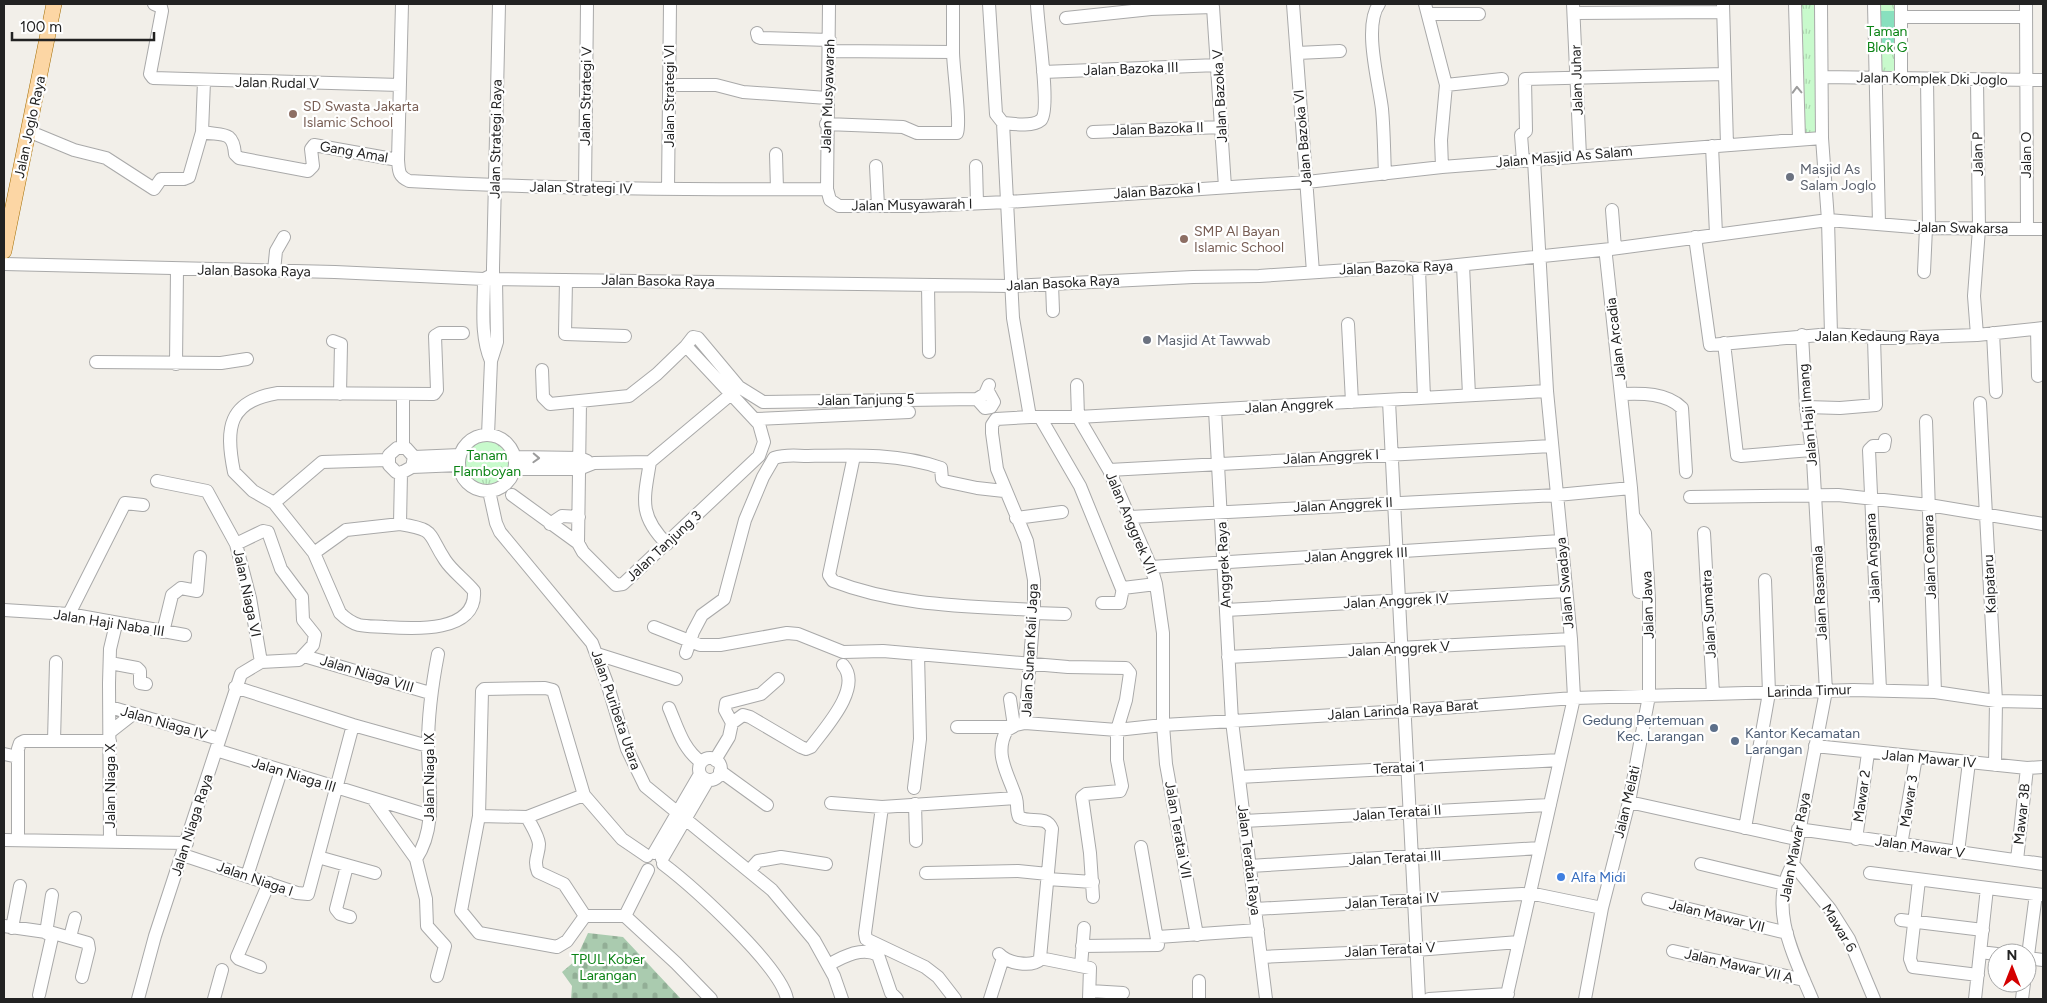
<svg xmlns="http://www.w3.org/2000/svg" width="2047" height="1003" viewBox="0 0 2047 1003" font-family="Figtree,sans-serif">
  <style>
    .cemetery { fill: url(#cemetery-stones) }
    .park { fill: url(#park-tufts) }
    .pitch { fill: #88e0be }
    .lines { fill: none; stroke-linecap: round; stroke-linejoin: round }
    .minor-casing { stroke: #a9a9a9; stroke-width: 14 }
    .major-casing { stroke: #a06b00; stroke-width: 16 }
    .minor { stroke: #fff; stroke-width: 12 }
    .major { stroke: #fcd6a4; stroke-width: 15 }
    .oneway { stroke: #9c9c9c }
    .education-dot { fill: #8d6e63; stroke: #fff; stroke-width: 2 }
    .worship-dot { fill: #6b7280; stroke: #fff; stroke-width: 2 }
    .service-dot { fill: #5c6f8a; stroke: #fff; stroke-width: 2 }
    .shop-dot { fill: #3f7fe0; stroke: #fff; stroke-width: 2 }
    .labels { text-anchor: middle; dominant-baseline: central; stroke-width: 4.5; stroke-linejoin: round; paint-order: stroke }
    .park-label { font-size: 14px; fill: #0c8416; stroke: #fff }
    .street-label { font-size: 14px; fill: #222; stroke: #fff }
    .education-label { font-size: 14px; fill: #785e54; stroke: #fff; text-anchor: start }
    .worship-label { font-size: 14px; fill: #5b616d; stroke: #fff; text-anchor: start }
    .service-label { font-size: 14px; fill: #4e5e75; stroke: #fff; text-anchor: end }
    .shop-label { font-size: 14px; fill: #366cbe; stroke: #fff; text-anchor: start }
  </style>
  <defs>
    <pattern id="cemetery-stones" width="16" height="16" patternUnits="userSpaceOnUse" patternTransform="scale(1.25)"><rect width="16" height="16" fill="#aacbaf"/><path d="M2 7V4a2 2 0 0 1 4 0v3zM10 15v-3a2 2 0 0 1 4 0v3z" fill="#92ae96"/></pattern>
    <pattern id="park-tufts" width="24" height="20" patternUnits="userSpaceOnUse" patternTransform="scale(1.25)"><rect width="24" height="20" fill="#c8facc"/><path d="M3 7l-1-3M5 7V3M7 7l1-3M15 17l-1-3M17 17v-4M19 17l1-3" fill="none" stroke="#acd6af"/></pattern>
  </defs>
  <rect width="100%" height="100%" fill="#f2efe9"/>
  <path class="cemetery" d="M588 933 623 937 681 999H571L572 986 562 972 575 961Z"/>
  <path class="park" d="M1795 4H1821L1822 138 1799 139Z
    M1872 4H1901V76L1872 75Z
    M459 463a28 28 0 1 1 56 0a28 28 0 1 1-56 0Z"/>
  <path class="pitch" d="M1876 11H1896V45H1876Z"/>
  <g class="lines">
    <defs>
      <path id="minor" d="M154 4 161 7 162 11 150 74 153 78 400 85
        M402 4 398 160C399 171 398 176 409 181 548 189 687 190 827 189
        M829 4 827 189 830 200 839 206H921L1007 202 1307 182 1442 167 1822 138
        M989 4 996 114 1003 123 1013 318 1030 417 996 419 992 425V433L997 469 1027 541 1034 580V610L1025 723 1016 725 1007 730C993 754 1009 775 1016 798 1018 805 1016 811 1019 817 1030 824 1046 814 1052 829L1040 958 1090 968 1089 999
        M1293 4 1313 272
        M1379 4C1363 26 1379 83 1382 109 1384 130 1384 152 1385 174
        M1425 4 1446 85 1441 140 1442 167
        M1573 4 1580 156
        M1723 4 1727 145
        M1795 4 1799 139
        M1874 4 1879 224
        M1901 4V78
        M2026 4 2027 229
        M1574 13 1723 12
        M1428 14H1479
        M1901 17H2026
        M1066 18 1151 9 1213 7 1225 187
        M757 33 758 37 761 38 830 40
        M829 51 953 52V4
        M1297 53 1340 51
        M1043 72 1218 65
        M1822 77 2043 80
        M1927 79 1929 228
        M1977 80 1979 229 1974 296 1977 335
        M678 85H716L743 92 827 98
        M1446 85 1502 79
        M1003 123C1013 124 1033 127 1041 120 1051 111 1037 21 1037 4
        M826 124 903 127 917 133H957C961 123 953 67 953 52
        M28 131 74 150 106 158 154 189 161 179H184L189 177 202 132 204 81
        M202 132C223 136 233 130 235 154L239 158 308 171 313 166 311 149 314 145 398 160
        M1093 132 1222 127
        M1712 146 1716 234
        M776 154 777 189
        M1523 161 1521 135 1526 131 1525 79 1724 74
        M876 166 878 206
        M976 166 977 203
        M585 189 587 4
        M668 189 670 4
        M1612 210 1615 248
        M1695 237 1710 345 1831 334 1893 338 1977 335 2043 328
        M1606 256 1631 488
        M4 264 335 272 484 279 1010 286 1193 277 1259 276 1394 267 1419 269 1611 249 1828 220 1822 138 1821 4
        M1463 265 1469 395
        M1419 269 1424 398
        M274 271 276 251 284 237
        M1924 272 1926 228
        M490 276 484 279C484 307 480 335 491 361
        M566 280 565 334 625 336
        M1052 284 1053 311
        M928 285 929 352
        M1348 324 1352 402
        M2037 329 2038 376
        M1993 333 1996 392
        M1831 334 1828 220 1926 228 2043 229
        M1802 335 1806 407 1813 459 1826 691 1793 864C1767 907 1795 958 1812 999
        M333 341 341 344 340 394
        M1724 343 1737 455 1741 456 1811 450
        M686 346 693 337 698 338 739 387 763 402 977 399 985 394 989 385
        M96 362 221 363 247 359
        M176 364 177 269
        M542 370 543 397 550 404 629 396 657 374 686 346 759 424 764 442 759 456 623 584 616 585 583 552 578 543 580 402
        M1077 385 1078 417 1109 470 1151 567 1156 584 1163 633V725L1166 764 1197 935
        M1622 394C1642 393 1667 393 1682 408L1686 472
        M977 399 985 408 991 407 994 402 988 391
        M1389 401 1419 999
        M1980 403 1996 701 1995 765
        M1806 407 1840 408 1876 405 1874 338
        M1215 410 1232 721 1266 999
        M1030 417H1078L1547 391
        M1040 417 1080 486 1122 589
        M756 419 909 412
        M1926 421 1935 692
        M459 463a28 28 0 1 1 56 0a28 28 0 1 1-56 0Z
        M488 435 491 361 497 342 496 279 493 275V268L499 4
        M403 447V395
        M854 456 829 575 833 581C897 606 966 606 1034 610
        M414 457 460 455
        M515 457 580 458 587 461
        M650 462C644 499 638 515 667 544
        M412 467 414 457 406 448H397L389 455V465L396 472 401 473 412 467 459 465
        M515 469H579L594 463 650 462 736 390
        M1109 470 1552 446
        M401 473 400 524C437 530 427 533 445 560 452 571 465 580 474 591 477 633 414 629 386 627 378 626 368 627 359 625 352 623 345 618 340 613L314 553 274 503 253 491 234 472C225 428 228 401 278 393L434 394 437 390 435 336 440 333H463
        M157 481 207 491 236 544 250 598 261 662
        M489 491 496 523 500 532 592 643 607 683 627 749 645 786 772 890 814 940 834 976 842 999
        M512 495 578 543
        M1690 497 1838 495 1929 505 2043 524
        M274 503 322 462 388 460
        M1130 517 1557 495 1631 488 1639 592
        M1016 518 1062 512
        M550 524 562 516 579 517
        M1704 533 1713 694
        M314 553 346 530 400 524
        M1151 567 1561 541
        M1102 603H1120L1123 588 1156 584
        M4 610 69 614 185 635
        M1226 610 1566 591
        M1034 613 1065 614
        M69 614 125 503 143 505
        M654 627 700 645H720L787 633 798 634 843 652 883 651 1068 667 1126 668 1130 673 1126 700 1117 730V760L1122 786 1120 791 1086 794 1082 797 1090 853 1093 897
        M163 632 172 595 181 588 197 591 200 557
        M686 653 693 632 702 615 724 599 745 520 763 477 774 458C787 454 796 456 808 456 852 455 900 453 941 468L942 479 944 481 977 488 1004 491
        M597 654 676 679
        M304 656 430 693
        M1228 657 1571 639
        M110 663 137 668 140 671V683L146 684
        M235 687 353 725 428 746
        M1880 690 1869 450 1873 446H1884L1885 440
        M1010 699 1014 726
        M110 707 219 739
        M669 708C678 729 683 749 701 762
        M732 723 725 710 726 703 761 694 778 679
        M1025 723 1117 730 1163 725 1403 711 1574 698 1853 690 1935 692 1996 701 2043 702
        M957 727H1010
        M110 732 133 714
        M54 741 56 662
        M1815 746 2027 768 2043 767
        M216 750 430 816
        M4 754 18 757
        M699 769a11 11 0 1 1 22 0a11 11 0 1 1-22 0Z
        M715 760 729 737 732 723 743 715 750 717 801 747 806 749 811 747C824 729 863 688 843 665
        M720 771 767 805
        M1239 777 1560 760
        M914 788 920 739 918 654
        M373 799 416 859 426 899 427 926 445 946 437 976
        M1629 802 1796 839
        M831 803 882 807 1016 798
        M915 804 916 841
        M882 807 865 933 866 939 925 967 938 977 955 999
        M479 816 527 817 584 795
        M527 817C531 825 538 835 539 844 539 855 533 860 538 872L564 884 585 916
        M1244 821 1550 805
        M1745 828 1769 693 1765 580
        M1798 829 2043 864
        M1856 839 1868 753
        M4 840 187 843
        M18 840V749L20 743 24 741H110
        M110 841 109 683 110 649 116 624
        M1901 845 1916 757
        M1958 852 1969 762
        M654 853 700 774
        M183 855 297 893 308 894 353 725
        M318 857 375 873
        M416 859C438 826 428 784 428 746 428 715 432 685 438 654
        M662 859 708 780
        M2017 860 2027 768
        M663 864C692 886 781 966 787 999
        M1701 864 1785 884
        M1793 864 1830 909 1849 939 1874 999
        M347 866 336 909 340 914 350 917
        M1250 866 1540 848
        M648 870 625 916 676 963 711 999
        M749 871 758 861 781 857 826 864
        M926 873 1018 871 1048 874
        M1870 873 2043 895
        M247 876 281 771
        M1047 879 1093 882
        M1919 880 1910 959 1913 967 1978 975
        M1648 899 1787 933
        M1255 909 1522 894 1539 895 1602 908
        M625 916H585L567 941 557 947 479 933 461 911 479 816 482 691 484 689 545 688 553 690 584 795 622 839 647 856
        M1901 920 1983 930
        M4 926 53 933 88 943 89 949 82 977
        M12 928 20 886
        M46 933 52 895
        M70 937 75 918
        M1158 937 1258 930
        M1082 946 1158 945 1141 847
        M1673 951 1804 980
        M1980 952 1997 954
        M999 954C1007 963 1031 968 1041 959
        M1261 957 1416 950 1519 942
        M2027 958 2043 960
        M2027 963 2036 894
        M828 965C843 957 862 946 878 955L891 993 897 999
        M1081 966 1084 928
        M260 967 239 959 237 957 269 883
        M1090 991 1123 993
        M39 995 53 933
        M138 999 155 936 241 674 261 662 299 660 313 645 315 635 303 620 302 597 281 569 268 532 263 531 236 544
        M214 999 222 970
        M990 999 1003 958
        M1199 999V981
        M1429 999 1508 994
        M1506 999 1574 698 1571 639 1547 391 1534 160
        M1585 999 1602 908 1629 802 1649 696V599L1645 533 1634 517
        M1975 999 1987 888
        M2022 999 2024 983"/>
      <path id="major" d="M4 251 54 4"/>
    </defs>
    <use href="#minor" class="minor-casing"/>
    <use href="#major" class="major-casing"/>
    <use href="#minor" class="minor"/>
    <use href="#major" class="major"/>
  </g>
  <defs><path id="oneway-chevron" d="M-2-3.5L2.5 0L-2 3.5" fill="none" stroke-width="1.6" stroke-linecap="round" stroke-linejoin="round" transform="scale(1.25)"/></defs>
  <g class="oneway">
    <use href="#oneway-chevron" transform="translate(1797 90) rotate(-92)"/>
    <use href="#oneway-chevron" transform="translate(536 458) rotate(2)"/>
  </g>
  <g class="education-dot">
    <circle cx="293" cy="114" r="5"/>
    <circle cx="1184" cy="239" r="5"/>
  </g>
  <g class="worship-dot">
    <circle cx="1790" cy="177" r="5"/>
    <circle cx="1147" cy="340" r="5"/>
  </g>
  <g class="service-dot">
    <circle cx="1714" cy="728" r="5"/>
    <circle cx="1735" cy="741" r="5"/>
  </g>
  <circle class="shop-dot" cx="1561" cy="877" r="5"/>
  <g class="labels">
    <g class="park-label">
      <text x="1887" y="31">Taman<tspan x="1887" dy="16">Blok G</tspan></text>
      <text x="487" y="455">Tanam<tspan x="487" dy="16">Flamboyan</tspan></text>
      <text x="608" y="959">TPUL Kober<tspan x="608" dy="16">Larangan</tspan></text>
    </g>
    <g class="street-label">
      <text transform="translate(1131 69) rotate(-2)">Jalan Bazoka III</text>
      <text transform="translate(1932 79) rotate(1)">Jalan Komplek Dki Joglo</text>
      <text transform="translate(1577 80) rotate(-92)">Jalan Juhar</text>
      <text transform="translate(277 83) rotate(1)">Jalan Rudal V</text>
      <text transform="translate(586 96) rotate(-89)">Jalan Strategi V</text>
      <text transform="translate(669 96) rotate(-90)">Jalan Strategi VI</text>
      <text transform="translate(828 96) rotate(-88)">Jalan Musyawarah</text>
      <text transform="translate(1220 96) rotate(-93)">Jalan Bazoka V</text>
      <text transform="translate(30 127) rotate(-78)">Jalan Joglo Raya</text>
      <text transform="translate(1158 129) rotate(-2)">Jalan Bazoka II</text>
      <text transform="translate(1303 138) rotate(-95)">Jalan Bazoka VI</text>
      <text transform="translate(496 139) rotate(-89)">Jalan Strategi Raya</text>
      <text transform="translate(354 152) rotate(10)">Gang Amal</text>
      <text transform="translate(1978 154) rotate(-91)">Jalan P</text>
      <text transform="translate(2026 155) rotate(-90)">Jalan O</text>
      <text transform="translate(1564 157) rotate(-5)">Jalan Masjid As Salam</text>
      <text transform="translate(581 188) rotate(1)">Jalan Strategi IV</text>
      <text transform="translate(1157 191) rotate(-4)">Jalan Bazoka I</text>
      <text transform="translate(912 205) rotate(-1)">Jalan Musyawarah I</text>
      <text transform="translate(1961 228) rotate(1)">Jalan Swakarsa</text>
      <text transform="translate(1396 268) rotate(-2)">Jalan Bazoka Raya</text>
      <text transform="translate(254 271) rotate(1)">Jalan Basoka Raya</text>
      <text transform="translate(658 281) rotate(1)">Jalan Basoka Raya</text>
      <text transform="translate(1063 283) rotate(-3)">Jalan Basoka Raya</text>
      <text x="1877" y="336">Jalan Kedaung Raya</text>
      <text transform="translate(1616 339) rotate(-97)">Jalan Arcadia</text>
      <text transform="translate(866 400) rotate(-1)">Jalan Tanjung 5</text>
      <text transform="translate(1289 406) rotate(-3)">Jalan Anggrek</text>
      <text transform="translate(1808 415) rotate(-95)">Jalan Haji Imang</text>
      <text transform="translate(1331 457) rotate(-3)">Jalan Anggrek I</text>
      <text transform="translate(1343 505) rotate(-3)">Jalan Anggrek II</text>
      <text transform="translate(1131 523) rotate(67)">Jalan Anggrek VII</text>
      <text transform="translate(664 546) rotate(-43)">Jalan Tanjung 3</text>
      <text transform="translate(1356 555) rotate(-3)">Jalan Anggrek III</text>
      <text transform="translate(1930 557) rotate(-92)">Jalan Cemara</text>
      <text transform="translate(1873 558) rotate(-93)">Jalan Angsana</text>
      <text transform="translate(1224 565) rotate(-93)">Anggrek Raya</text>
      <text transform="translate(1565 583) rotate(-95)">Jalan Swadaya</text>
      <text transform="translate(1990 584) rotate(-93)">Kalpataru</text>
      <text transform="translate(247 593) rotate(78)">Jalan Niaga VI</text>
      <text transform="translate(1820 593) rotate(-93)">Jalan Rasamala</text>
      <text transform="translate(1396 601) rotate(-3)">Jalan Anggrek IV</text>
      <text transform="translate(1648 605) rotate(-92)">Jalan Jawa</text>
      <text transform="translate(1709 614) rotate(-93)">Jalan Sumatra</text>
      <text transform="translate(109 623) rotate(9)">Jalan Haji Naba III</text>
      <text transform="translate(1399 649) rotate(-3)">Jalan Anggrek V</text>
      <text transform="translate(1030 650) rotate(-87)">Jalan Sunan Kali Jaga</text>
      <text transform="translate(367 674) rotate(17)">Jalan Niaga VIII</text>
      <text transform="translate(1809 691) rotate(-2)">Larinda Timur</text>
      <text transform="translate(616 710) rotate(71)">Jalan Puribeta Utara</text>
      <text transform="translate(1403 710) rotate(-4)">Jalan Larinda Raya Barat</text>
      <text transform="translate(164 723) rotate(16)">Jalan Niaga IV</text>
      <text transform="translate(1929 759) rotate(5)">Jalan Mawar IV</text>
      <text transform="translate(1399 768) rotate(-3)">Teratai 1</text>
      <text transform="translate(294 775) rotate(17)">Jalan Niaga III</text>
      <text transform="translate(429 777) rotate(-90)">Jalan Niaga IX</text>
      <text transform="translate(110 786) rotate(-90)">Jalan Niaga X</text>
      <text transform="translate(1862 796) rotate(-82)">Mawar 2</text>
      <text transform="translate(1909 801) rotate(-81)">Mawar 3</text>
      <text transform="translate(1627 802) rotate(-77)">Jalan Melati</text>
      <text transform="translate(1397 813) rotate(-4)">Jalan Teratai II</text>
      <text transform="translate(2022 814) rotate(-84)">Mawar 3B</text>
      <text transform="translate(192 825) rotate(-72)">Jalan Niaga Raya</text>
      <text transform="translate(1178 830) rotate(80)">Jalan Teratai VII</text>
      <text transform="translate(1795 847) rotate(-79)">Jalan Mawar Raya</text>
      <text transform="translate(1920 847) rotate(8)">Jalan Mawar V</text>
      <text transform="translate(1395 858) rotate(-3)">Jalan Teratai III</text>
      <text transform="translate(1249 860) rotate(83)">Jalan Teratai Raya</text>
      <text transform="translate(255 879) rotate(19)">Jalan Niaga I</text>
      <text transform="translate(1392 901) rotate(-4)">Jalan Teratai IV</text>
      <text transform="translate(1717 916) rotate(14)">Jalan Mawar VII</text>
      <text transform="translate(1839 928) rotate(59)">Mawar 6</text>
      <text transform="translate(1390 950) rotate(-3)">Jalan Teratai V</text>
      <text transform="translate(1739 966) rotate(13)">Jalan Mawar VII A</text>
    </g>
    <g class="education-label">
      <text x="303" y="106">SD Swasta Jakarta<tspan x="303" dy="16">Islamic School</tspan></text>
      <text x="1194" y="231">SMP Al Bayan<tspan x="1194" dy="16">Islamic School</tspan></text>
    </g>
    <g class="worship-label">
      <text x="1800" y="169">Masjid As<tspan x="1800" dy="16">Salam Joglo</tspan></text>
      <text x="1157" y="340">Masjid At Tawwab</text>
    </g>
    <g class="service-label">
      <text x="1704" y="720">Gedung Pertemuan<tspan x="1704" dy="16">Kec. Larangan</tspan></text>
      <text x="1745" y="733" text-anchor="start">Kantor Kecamatan<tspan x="1745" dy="16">Larangan</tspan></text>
    </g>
    <g class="shop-label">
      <text x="1571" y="877">Alfa Midi</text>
    </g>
  </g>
  <rect width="2047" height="1003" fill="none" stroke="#222222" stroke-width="10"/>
  <g transform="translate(2012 968)"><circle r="24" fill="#ffffff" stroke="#a7a7a7"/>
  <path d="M0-4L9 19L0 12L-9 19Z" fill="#d40000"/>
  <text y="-8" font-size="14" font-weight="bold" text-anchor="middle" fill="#222222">N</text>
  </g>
  <path d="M12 32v8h142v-8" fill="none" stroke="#222222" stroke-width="2.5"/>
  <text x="20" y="32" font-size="15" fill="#222222" stroke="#ffffff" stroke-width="4" paint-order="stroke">100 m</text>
</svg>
